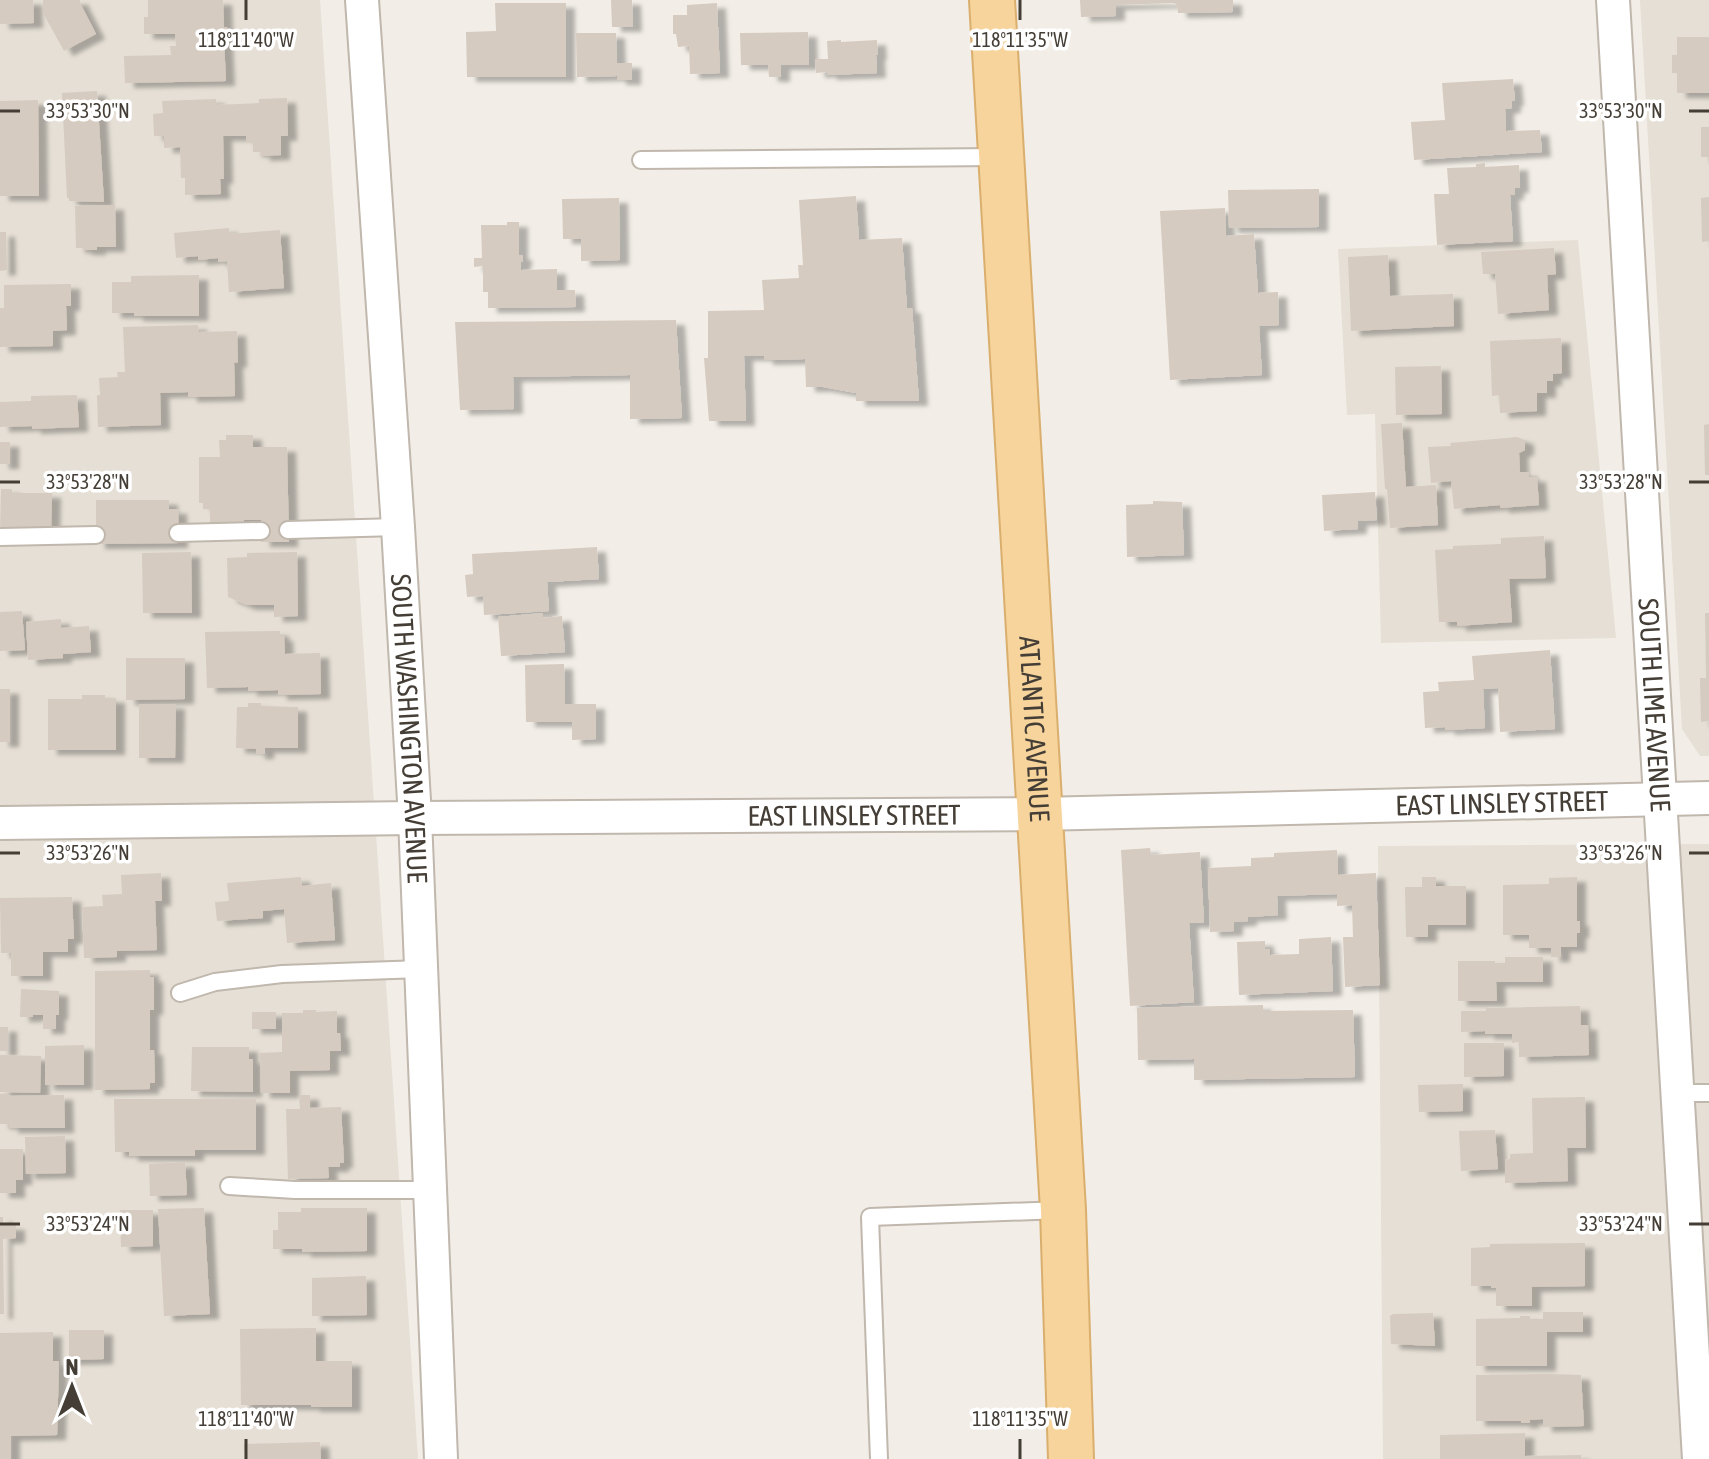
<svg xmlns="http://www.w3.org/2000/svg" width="1709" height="1459" viewBox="0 0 1709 1459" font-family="'Asap Condensed',sans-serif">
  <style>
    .residential { fill: #e5dfd5 }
    .building { fill: #d6cbc0; filter: url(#shadow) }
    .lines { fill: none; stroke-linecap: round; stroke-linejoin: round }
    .lane-casing { stroke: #c0b7ad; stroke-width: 20 }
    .street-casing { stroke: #c0b7ad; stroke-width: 36 }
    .primary-casing { stroke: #daaf6d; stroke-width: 48 }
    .lane { stroke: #fff; stroke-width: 16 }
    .street { stroke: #fff; stroke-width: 32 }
    .primary { stroke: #f6d49c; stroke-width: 44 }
    .ticks { fill: none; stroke: #443e36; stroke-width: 3 }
    .labels { text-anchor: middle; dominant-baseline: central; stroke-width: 7; stroke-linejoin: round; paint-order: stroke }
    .street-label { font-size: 28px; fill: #443e36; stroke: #fff }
    .ticks-label { font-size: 20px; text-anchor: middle; fill: #443e36; stroke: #fff; stroke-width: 7; stroke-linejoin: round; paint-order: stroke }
  </style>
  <defs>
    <filter id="shadow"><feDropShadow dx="9" dy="5" stdDeviation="2" flood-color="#0004"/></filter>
  </defs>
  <rect width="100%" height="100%" fill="#f2eee7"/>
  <path class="residential" d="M0 0H320L418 1459H0Z
    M1640 0H1709V756H1700L1682 729Z
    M1578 240 1616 638 1381 643 1375 414 1347 415 1338 249Z
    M1709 844V1459H1383L1378 846Z"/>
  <path class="building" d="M0 0H33L34 23 0 24Z
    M43 0H80V3L96 34 64 51 43 13Z
    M148 0H223L224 27H227L228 40H224L226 81 125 83 124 56 171 55 170 46H176L175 34H144V17H148Z
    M611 0H632L633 27H612Z
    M1080 0H1233V12L1178 13 1177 5 1174 3 1116 5V16L1081 17Z
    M495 3H566V77H467L466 32 496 31Z
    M717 3 720 73 690 74 689 46 678 47 676 34H673V15H687V5Z
    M808 32 809 65H781V77H769L768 65H741L740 33Z
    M576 33H616L617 63H632V80H617V76L577 77Z
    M1677 37H1709V93H1677V73H1672V55H1677Z
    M841 40V42L877 40 878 55H876L877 73 828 75 827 72 816 73 815 59H828L827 41Z
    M1513 79 1515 101H1512V108L1505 109 1506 131 1540 130 1542 152 1414 160 1411 122 1445 120 1442 83Z
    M97 91 104 202 69 201V198H67L62 93Z
    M287 98 288 136H281V155L261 156V152H253V142H246V136H223L224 179H220L221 194 185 195V178H181L180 147 164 148V136H154L153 114 163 113 162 101 216 99V105L259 103V99Z
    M38 100 39 196H0V101Z
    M1701 127H1709V157H1701Z
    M1485 163V167L1519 165 1520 188H1515V195H1510L1513 241 1437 245 1434 194H1449L1447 168 1476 167V164Z
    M1319 189V227L1229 228 1228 190Z
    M856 196 859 240 902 238 907 308H912L919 401H856V393L823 387H806L805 359 764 360V356H744L746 421H709L704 358H708V311L764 310 762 280 799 278 798 265H803L799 200Z
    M1709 197V241L1702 242 1701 198Z
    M619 198 620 260 581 261V239H563L562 199Z
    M115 205 116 247H97V250H83V248H76L75 206Z
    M1225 208 1226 236 1254 234 1258 293 1278 292 1279 325 1259 326 1262 375 1170 380 1160 211Z
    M507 222H519V255H523V262H521V270L557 269V290H575L576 307 488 308V292H483V266L474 267V258H482L481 225H507Z
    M229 228V234L280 230 284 288 229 292 227 261 218 262V258L198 260V256L176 258 174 233Z
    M0 232H6L7 270 0 271Z
    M1554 248 1556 274 1547 275 1549 310 1498 314 1495 274H1483L1481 252Z
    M1388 255 1390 296 1453 294 1454 326 1351 331 1348 257Z
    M199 275V316H134V313H112V282H131V276Z
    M71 284V306H66L67 330 53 331V346L0 347V308H4V285Z
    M676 320 682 418 630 419V375L513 377 514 409 460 410 455 322Z
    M198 325 199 332 237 331 238 362 234 363 235 396 188 397V392L160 393 161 425 98 427 97 395H100L99 378 118 377 117 372H125L123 327Z
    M1561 338 1562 373 1553 374V381H1547V393H1537V411L1500 413 1499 395 1492 396 1490 341Z
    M1441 366 1442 414 1396 415 1395 367Z
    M77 395 79 427 32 429V426L0 427V402L31 401V396Z
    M1402 423 1406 487 1436 485 1438 525 1390 528 1387 489H1385L1381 424Z
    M1709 424V475H1705L1704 425Z
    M226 435H253V447H287L289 542H261V520H244V525L210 524V509H203V503H199V457H220L219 440H226Z
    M1517 437 1525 440V450L1519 453 1520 472H1529V477H1537L1539 505 1500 508V505L1454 509 1451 481 1431 483 1428 447 1451 446 1450 443Z
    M0 442H10V464H0Z
    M1 489H12V493H52L51 533H0Z
    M1375 492 1377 520 1358 521V529L1324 531 1322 495Z
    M96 500H169V509H178L179 543 96 544Z
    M1153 501 1182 502 1184 555 1127 557 1126 505 1153 504Z
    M1544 536 1546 578 1509 579 1512 622 1457 626V622H1439L1435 550 1453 549V546L1501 544V538Z
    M597 547 599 579 547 582 549 611 484 615 483 596 467 597 465 575 473 574 472 554Z
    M191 552 192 613H143L142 553Z
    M297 552 298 616 274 617V605H247L228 597 227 558 247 557V553Z
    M22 611 25 650 0 651V612Z
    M543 613V618L562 616 565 652 501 656 498 617Z
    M1705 613H1709V721L1701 722 1700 678H1706Z
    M61 619V628L89 626 91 652 63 654V658L28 660 26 622Z
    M280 631V636H284L285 654 320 653 321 694 278 695V690L248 691V687L207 688 205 632Z
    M1550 650 1555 729 1500 732 1498 688 1483 689 1485 728 1446 730 1445 727 1425 728 1423 692 1439 691 1438 682 1474 680 1472 656Z
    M126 658H185V699L126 700Z
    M564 664 565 704H596V739L572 740V722H526L525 665Z
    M0 689H10V742H0Z
    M82 695H105V698H116V750H48V699H82Z
    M248 703H261V706L298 707V748H265V754H256V749L236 748 237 707H248Z
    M139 704H176L175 758H139Z
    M1150 848 1151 855 1200 852 1204 923H1189L1194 1002 1130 1006 1121 850Z
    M1337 850 1338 875 1376 873 1380 985 1345 987 1343 937H1353L1352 905 1337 906V894L1277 896 1278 915 1248 917V921L1234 922V931L1210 932 1208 868 1251 866V858L1274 857V853Z
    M161 873 162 901H155L157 950 117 951V957L84 958 82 907 103 906 102 895 122 894 121 875Z
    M301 877 302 886 331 883 335 940 287 943 284 909 263 911V918L217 921 215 902 229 901 227 883Z
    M1422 877H1436V886H1466V925H1428V937H1406L1405 887H1422Z
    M1577 877V921H1580V933H1577V947H1561V957H1551V948H1529V935H1503V885L1549 884V878Z
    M72 897 74 939H68V952H43V976H11V953H1L0 898Z
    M1331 937 1333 991 1239 995 1237 942 1265 941V950L1270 949V955L1299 954V939Z
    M1505 957H1543V982H1496L1497 1001H1458V961H1495V963H1505Z
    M150 970V977H154V1010H150V1050H154L155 1083H150V1089L95 1090V971Z
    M21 989 59 991V1015H56V1029H43V1015H33V1017H20Z
    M1263 1005V1011L1353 1010 1355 1077 1194 1080V1059L1138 1060 1137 1008Z
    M1580 1006 1581 1025H1588L1589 1055 1519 1057V1042L1512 1043V1034H1485V1031L1461 1032V1011H1486V1008Z
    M303 1010H316V1012L337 1011V1033H340L341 1051H330V1070L290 1071V1093H261L260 1053 282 1052V1013H303Z
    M252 1012H276V1029H252Z
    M0 1027H8V1051H0Z
    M1464 1043H1504V1076L1464 1077Z
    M84 1045V1085H45V1046Z
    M192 1047H249V1059H253V1092L191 1091Z
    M0 1055 41 1056 40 1093 0 1092Z
    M1463 1084V1111L1419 1112 1418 1085Z
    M8 1093V1096L64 1095 65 1128H9V1124H0V1094Z
    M299 1095H310V1108L341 1107 344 1163H340V1167H328L329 1178 288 1179 286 1109H300Z
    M1585 1097 1586 1148H1567L1568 1181 1505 1183V1160L1510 1159V1154L1533 1153 1532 1098Z
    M114 1099H256V1150H195V1156H129V1152H115Z
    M1495 1130 1498 1169 1461 1171 1459 1131Z
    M65 1136 66 1173 26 1174 25 1137Z
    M0 1149H23V1180H16V1193H0Z
    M185 1162 187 1195 150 1196 149 1164Z
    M204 1208 210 1314 164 1316 158 1209Z
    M301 1208H367V1251L302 1252V1249H273V1230H278V1212H301Z
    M120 1210H153V1246L121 1247Z
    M0 1217H3V1225H16V1238L3 1239 4 1314H0Z
    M1585 1243V1286L1532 1287V1306H1496V1288H1491V1286H1471V1248L1490 1247V1244Z
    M366 1276 367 1315 312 1316V1278Z
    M1543 1312H1583V1332H1547V1366H1476V1319L1520 1318V1316H1530V1319H1543Z
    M1433 1313 1435 1346 1391 1344 1390 1316 1393 1314Z
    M316 1328V1361H352V1407H311V1405H241L240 1329Z
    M69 1330H104V1359L69 1360Z
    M53 1332V1361H59L57 1435 11 1436V1459H0V1333Z
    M1547 1374 1581 1375 1584 1426 1543 1427V1419L1530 1420V1423H1521V1421H1476V1375Z
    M1525 1433V1456L1581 1455V1459H1440V1435Z
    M320 1442 321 1459H245L244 1444Z"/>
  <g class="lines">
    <defs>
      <path id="lane" d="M641 160 999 157
        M288 530 398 527
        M178 533 261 531
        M0 537 96 535
        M180 993 215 982 282 974 421 969
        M1677 1093H1709
        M229 1186 295 1190H430
        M879 1459 870 1217 1062 1210"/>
      <g id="street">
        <path id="s1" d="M362 0 398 527 415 818 441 1459"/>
        <path id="s2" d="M1613 0 1699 1459"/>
        <path id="s3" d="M0 823 415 818 1039 814 1709 798"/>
      </g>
      <g id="primary">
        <path id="s4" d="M992 0 1063 1210 1071 1459"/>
      </g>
    </defs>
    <use href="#lane" class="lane-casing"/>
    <use href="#street" class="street-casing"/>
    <use href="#primary" class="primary-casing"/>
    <use href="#lane" class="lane"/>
    <use href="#street" class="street"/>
    <use href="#primary" class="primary"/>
  </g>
  <path class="ticks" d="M246 0V20M1020 0V20M0 111H20M1689 111H1709M0 482H20M1689 482H1709M0 853H20M1689 853H1709M0 1224H20M1689 1224H1709M246 1439V1459M1020 1439V1459"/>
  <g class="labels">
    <g class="street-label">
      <text stroke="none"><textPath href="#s2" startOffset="706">SOUTH LIME AVENUE</textPath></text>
      <text stroke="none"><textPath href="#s1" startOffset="730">SOUTH WASHINGTON AVENUE</textPath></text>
      <text stroke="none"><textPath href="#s4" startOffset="730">ATLANTIC AVENUE</textPath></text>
      <text stroke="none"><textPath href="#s3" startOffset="1502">EAST LINSLEY STREET</textPath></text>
      <text stroke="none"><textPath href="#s3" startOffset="854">EAST LINSLEY STREET</textPath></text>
    </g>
  </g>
  <g class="ticks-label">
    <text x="246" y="47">118°11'40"W</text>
    <text x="1020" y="47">118°11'35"W</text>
    <text x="88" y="118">33°53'30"N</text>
    <text x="1621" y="118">33°53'30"N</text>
    <text x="88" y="489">33°53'28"N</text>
    <text x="1621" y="489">33°53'28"N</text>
    <text x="88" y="860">33°53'26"N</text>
    <text x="1621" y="860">33°53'26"N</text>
    <text x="88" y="1231">33°53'24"N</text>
    <text x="1621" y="1231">33°53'24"N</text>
    <text x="246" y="1426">118°11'40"W</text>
    <text x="1020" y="1426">118°11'35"W</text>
  </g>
  <g transform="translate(72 1387)" stroke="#ffffff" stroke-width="6" paint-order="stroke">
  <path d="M0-6L14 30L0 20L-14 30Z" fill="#443e36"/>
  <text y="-12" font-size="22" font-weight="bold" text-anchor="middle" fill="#443e36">N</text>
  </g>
</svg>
